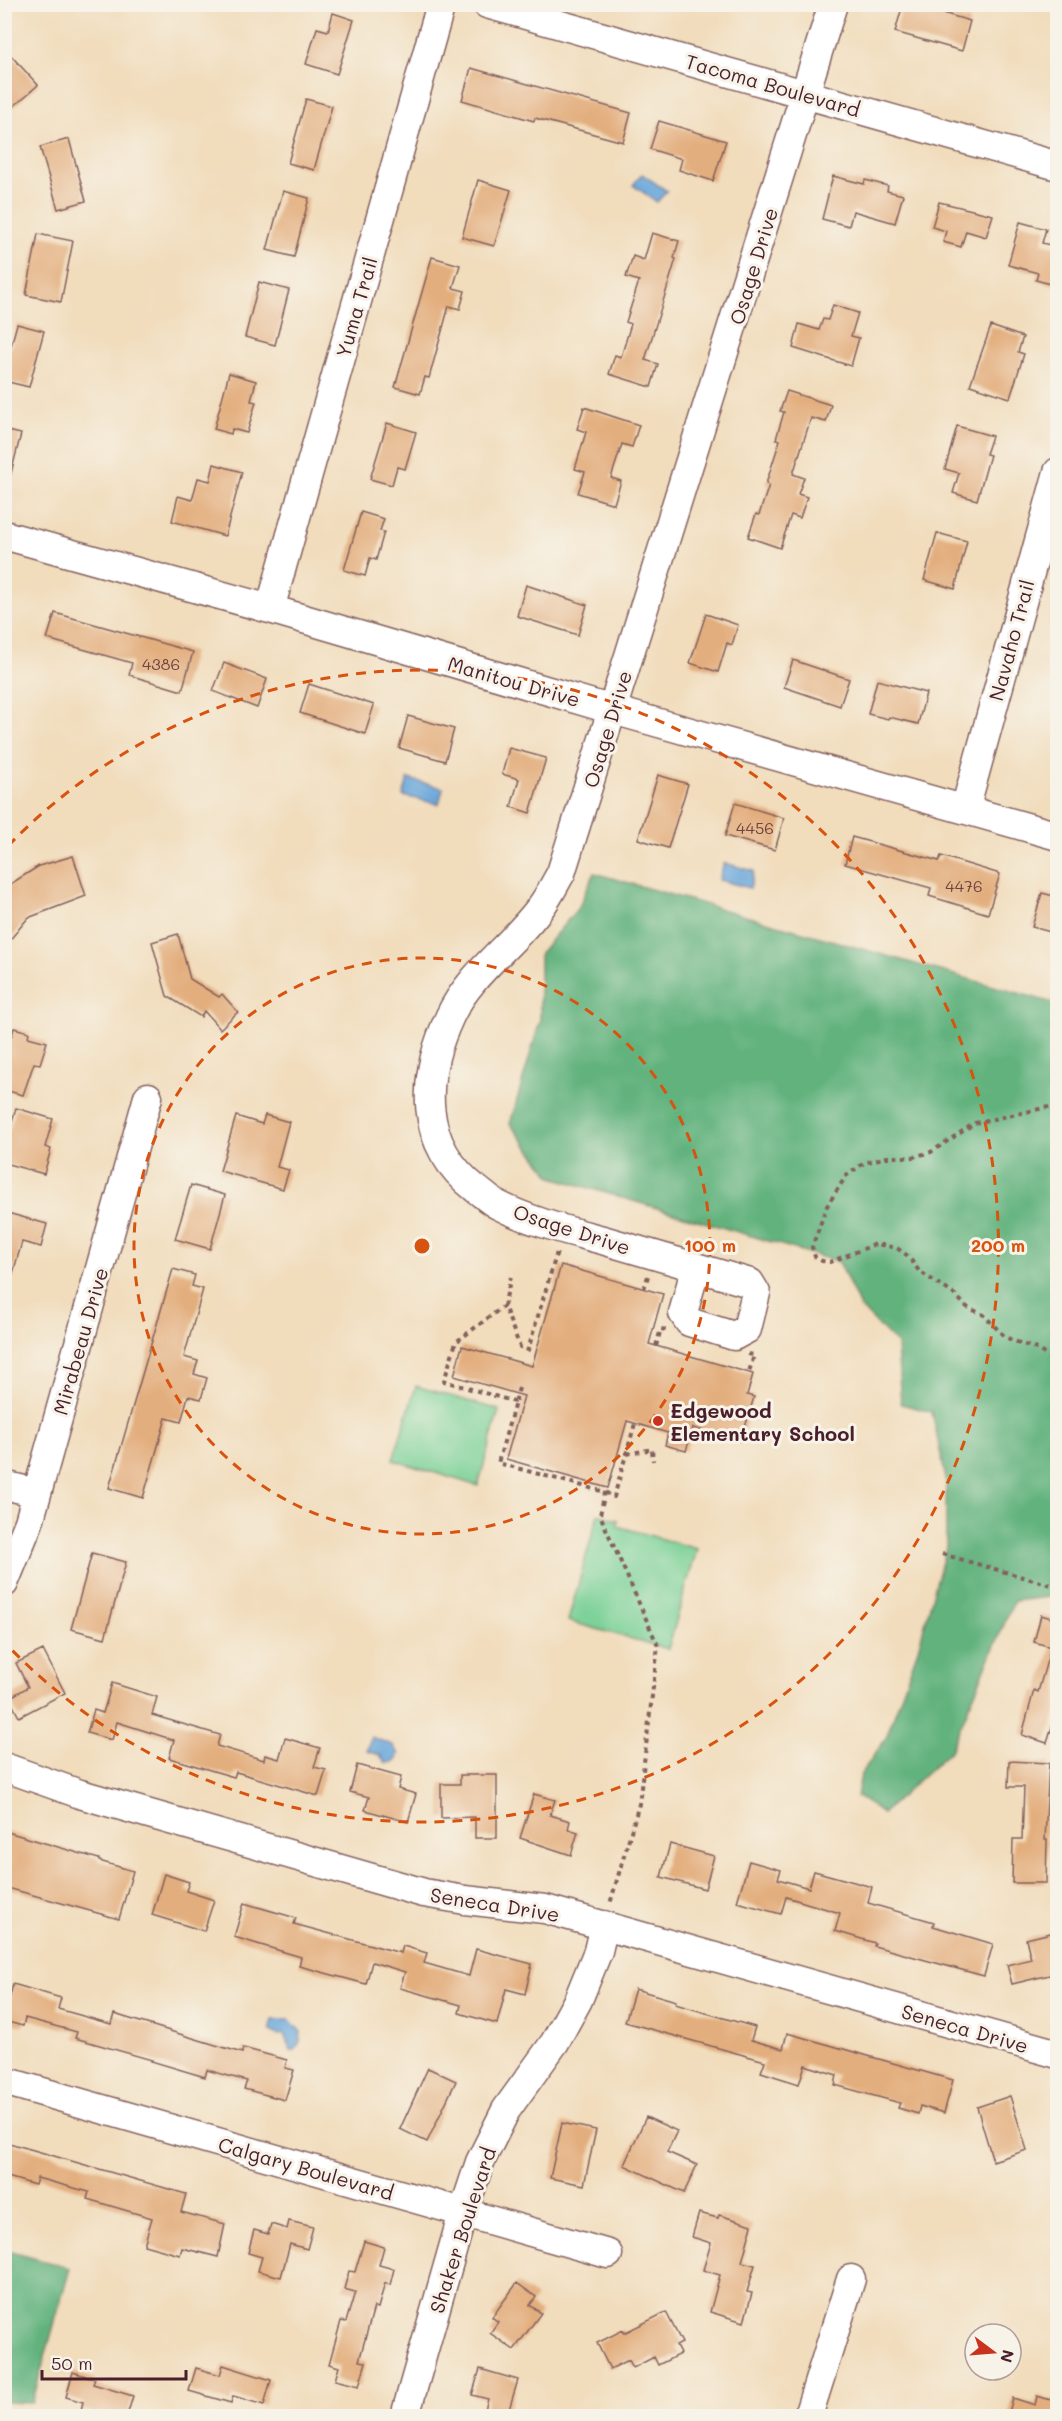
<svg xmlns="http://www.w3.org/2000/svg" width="1062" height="2421" viewBox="0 0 1062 2421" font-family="Mali,sans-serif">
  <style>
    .green { fill: #78d095; stroke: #617860; stroke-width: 1.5 }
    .forest { fill: #62b27e; stroke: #566854; stroke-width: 1.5 }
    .water { fill: #68a6da; stroke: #596282; stroke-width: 1.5 }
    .building { fill: #e3ae7e }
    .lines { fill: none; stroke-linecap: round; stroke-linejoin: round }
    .minor-casing { stroke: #84615d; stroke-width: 31 }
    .path { stroke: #84615d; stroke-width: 4; stroke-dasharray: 4.5 4.5; stroke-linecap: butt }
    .minor { stroke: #fff; stroke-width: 28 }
    .ring { fill: none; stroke: #d8530f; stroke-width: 3; stroke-dasharray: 10 8 }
    .poi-dot { fill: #c8321e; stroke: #f7f3e8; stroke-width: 2 }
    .labels { text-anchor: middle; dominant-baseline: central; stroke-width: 6; stroke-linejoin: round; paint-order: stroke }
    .number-label { font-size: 16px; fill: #704340 }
    .street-label { font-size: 20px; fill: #4a1f2b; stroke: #f7f3e8 }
    .poi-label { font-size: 20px; font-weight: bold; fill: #4a1f2b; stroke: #f7f3e8; text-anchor: start }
    .centre { fill: #d8530f; stroke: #f7f3e8; stroke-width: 3 }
    .ring-label { font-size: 18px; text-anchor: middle; font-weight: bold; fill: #d8530f; stroke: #f7f3e8; stroke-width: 6; stroke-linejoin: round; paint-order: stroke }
  </style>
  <rect width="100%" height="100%" fill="#f7f3e8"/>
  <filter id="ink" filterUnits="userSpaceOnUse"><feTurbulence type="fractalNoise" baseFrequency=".0167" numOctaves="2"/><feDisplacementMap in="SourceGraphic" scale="12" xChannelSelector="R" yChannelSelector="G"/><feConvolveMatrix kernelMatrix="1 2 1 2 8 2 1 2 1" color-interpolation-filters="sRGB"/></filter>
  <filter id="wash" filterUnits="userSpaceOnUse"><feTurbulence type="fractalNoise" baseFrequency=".008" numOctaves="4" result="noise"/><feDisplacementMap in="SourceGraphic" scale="24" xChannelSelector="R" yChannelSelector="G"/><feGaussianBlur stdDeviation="1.35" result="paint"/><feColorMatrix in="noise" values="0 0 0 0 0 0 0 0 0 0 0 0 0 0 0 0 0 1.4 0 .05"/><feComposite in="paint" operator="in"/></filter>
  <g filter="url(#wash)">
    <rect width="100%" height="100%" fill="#f1dcbb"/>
    <path class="green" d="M416 1386 499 1410 478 1486 393 1460Z
      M598 1514 618 1520 617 1526 697 1549 668 1649 568 1621Z"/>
    <path class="forest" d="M594 873 1057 1004V1596L1014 1601 950 1751 883 1813 857 1797 861 1774 886 1738 918 1649 946 1547V1479L932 1412 901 1404 897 1344 860 1307 839 1262 552 1177 510 1124 540 1021V953L579 907Z
      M4 2250 70 2268 32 2403 5 2402Z"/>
    <path class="water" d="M642 174 667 191 657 202 633 185Z
      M408 779 443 788 439 804 403 796Z
      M724 863 754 871 750 888 719 880Z
      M371 1737 393 1745 399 1754C396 1761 393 1764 385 1762L380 1755 367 1751Z
      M273 2020H290L301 2032 300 2041 295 2050 291 2051 284 2034 278 2035 270 2031Z"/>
    <g id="blocks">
      <path class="building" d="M903 4H912L970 21 962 51 895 32Z
        M333 13 354 20 337 74 306 64 317 28 328 31Z
        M4 48 38 85 13 107 4 98Z
        M471 68 631 113 623 142 535 118 534 121 462 100Z
        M306 99 332 106 314 170 288 163Z
        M659 121 726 141 713 181 679 170 682 159 650 149Z
        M69 139 86 201 58 209 40 147Z
        M833 176 864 184 865 180 888 186 887 191 903 195 895 223 853 211 849 226 822 219Z
        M478 180 511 190 494 246 462 237Z
        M283 191 309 198 294 257 267 250Z
        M939 202 993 215 986 237 966 231 961 247 943 242 946 231 932 227Z
        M1020 222 1046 229 1042 243 1058 247V270L1053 285 1036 280 1038 273 1008 265Z
        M652 233 679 241 674 258 676 259 645 360 658 364 651 387 609 374 615 355 621 357 631 324 626 322 639 281 626 277 633 256 644 260Z
        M38 234 73 241 61 302 26 295Z
        M432 257 460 265 453 288 465 291 460 309 449 306 429 378 425 377 420 394 395 387Z
        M259 282 289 290 275 345 245 337Z
        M833 305 858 313 851 336 859 338 851 366 793 348 799 324 819 330 823 319 828 320Z
        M17 324 44 331 29 387 4 381V371Z
        M991 326 1023 337 1018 352 1024 354 1010 398 970 385Z
        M229 373 256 381 251 401 256 402 247 433 232 429 231 434 214 429Z
        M787 391 831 405 826 422 811 418 793 474 804 478 798 494 807 497 800 518 791 515 780 548 748 537 756 514 759 515 769 485 766 484 780 440 776 439 784 412 780 411Z
        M584 407 639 425 632 447 622 444 611 478 621 481 614 504 578 493 585 472 575 469 586 432 577 429Z
        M387 423 416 432 405 469 397 467 392 485 370 479Z
        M957 426 992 436 986 454 990 455 977 500 953 493 959 473 945 469Z
        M4 430 21 434 10 477H4Z
        M214 464 242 472 225 536 172 521 178 496 192 500 198 478 210 481Z
        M361 512 384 519 380 531 384 532 376 560 370 558 365 576 344 570Z
        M937 533 967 541 955 589 924 580Z
        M526 585 587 605 578 635 517 616Z
        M55 613 193 652 182 691 129 675 132 663 47 639Z
        M706 614 738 625 732 645 727 643 718 672 690 663Z
        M793 660 849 679 840 706 784 687Z
        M224 663 267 679 257 708 213 691Z
        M877 680 926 693 918 724 889 717 888 719 868 714Z
        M309 684 374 705 365 734 300 713Z
        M408 716 454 729 445 761 399 748Z
        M509 748 546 758 530 813 511 807 519 779 502 774Z
        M658 775 688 784 668 848 638 839Z
        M735 803 784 818 775 850 725 836Z
        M852 837 939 861 941 856 1000 874 988 914 929 896 931 888 845 864Z
        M73 856 86 896 28 918 4 947V888L39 866Z
        M1042 893 1058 897V934L1032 927Z
        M178 934 190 979 219 997 222 994 238 1012 220 1029 204 1011 201 1017 167 996 152 942Z
        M14 1028 29 1032 28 1037 47 1042 40 1064 34 1063 23 1095 4 1090V1033L12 1035Z
        M16 1108 53 1119 45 1147 51 1149 44 1174 4 1163V1148Z
        M265 1115 289 1122 277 1167 289 1170 283 1189 220 1171 236 1116 262 1124Z
        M191 1185 225 1195 210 1249 175 1239Z
        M4 1212 47 1224 41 1247 22 1242 9 1287H4Z
        M561 1265 663 1294 649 1344 753 1374 747 1395 754 1397 741 1441 693 1428 686 1451 665 1445 668 1433 627 1421 608 1488 506 1459 524 1396 454 1376 462 1346 532 1366Z
        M173 1269 195 1275 192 1286 203 1289 184 1357 198 1361 194 1374 207 1378 201 1399 188 1396 181 1422 166 1418 143 1498 109 1488Z
        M92 1553 126 1562 105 1638 71 1629Z
        M1041 1615 1058 1620V1708L1047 1743 1022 1735 1034 1690 1038 1692 1051 1647 1034 1642Z
        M43 1650 65 1693 19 1717 9 1698 28 1687 16 1663Z
        M112 1683 157 1697 152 1715 220 1735 217 1746 264 1760 265 1755 279 1759 285 1738 320 1748 314 1767 326 1770 318 1796 236 1772 234 1777 169 1758 174 1740 117 1722 112 1740 87 1733 94 1710 103 1713Z
        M1009 1761 1049 1763 1045 1840H1047L1046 1883H1012L1013 1839H1022L1024 1787H1008Z
        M357 1765 401 1777 398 1789 416 1794 408 1822 365 1810 369 1797 350 1792Z
        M460 1775H497V1838H475V1817L441 1818V1784H460Z
        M534 1794 555 1800 550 1815 570 1821 568 1829 578 1832 571 1855 520 1838Z
        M4 1831 99 1859V1861L133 1871 119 1919 4 1887Z
        M670 1844 714 1856 705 1889 661 1877Z
        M749 1861 781 1870 778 1879 809 1888 814 1871 872 1887 868 1903 934 1922 933 1926 993 1944 984 1976 874 1946 875 1943 835 1931 840 1913 786 1897 781 1914 737 1902Z
        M164 1874 189 1882 186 1891 214 1900 204 1931 152 1915Z
        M244 1903 296 1918 294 1924 401 1953 403 1946 427 1953 424 1963 469 1976 476 1949 532 1964 525 1994 506 1989 497 2024 459 2013 461 2005 400 1988 405 1972 372 1962 366 1984 299 1966 301 1957 234 1937Z
        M1051 1933 1058 1960V1973L1012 1984 1007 1965 1031 1959 1026 1939Z
        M13 1984 61 1998 58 2009 111 2024 114 2014 242 2053 243 2048 287 2060 285 2068 294 2070 285 2100 244 2089 247 2081 207 2070 205 2077 151 2061 152 2060 75 2038 77 2032 25 2018 23 2026 4 2021Z
        M635 1989 676 2001 675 2004 755 2027 751 2040 783 2049 787 2033 953 2080 944 2113 920 2106 918 2114 898 2108 900 2103 835 2085 837 2075 805 2065 799 2084 761 2072 765 2061 625 2022Z
        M428 2068 456 2081 427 2142 400 2129Z
        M1010 2096 1027 2150 993 2161 977 2107Z
        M646 2117 677 2131 667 2152 697 2165 684 2193 624 2165Z
        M562 2123 596 2130 584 2185 550 2178Z
        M9 2143 186 2194 181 2212 225 2224 218 2257 182 2248 180 2255 144 2245 152 2218 87 2199 89 2192 37 2178 35 2185 4 2176V2157Z
        M699 2213 718 2218 719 2215 752 2225 742 2262 755 2265 747 2292 752 2293 744 2322 710 2312 720 2275 703 2270 711 2243 692 2237Z
        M289 2221 313 2227 307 2249 290 2244 281 2277 258 2271 262 2257 248 2253 254 2230 268 2234 271 2224 287 2229Z
        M364 2241 384 2247 379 2265 394 2269 390 2285 385 2283 378 2308 374 2307 359 2361 366 2362 359 2386 335 2380 339 2367 329 2364 341 2321 346 2322 355 2292 344 2289 349 2271 355 2272Z
        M517 2283 536 2297 530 2305 541 2313 514 2350 490 2333 498 2322 492 2317Z
        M666 2312 682 2343 676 2346 680 2354 658 2365 654 2357 633 2368 629 2360 610 2369 597 2343 623 2330 624 2333Z
        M223 2365 271 2380 264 2405 233 2396 231 2403 189 2391 196 2368 220 2375Z
        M480 2369 518 2380 507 2416H483L488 2399 472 2395Z
        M73 2372 95 2379 93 2384 133 2396 127 2416H101L81 2410 83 2402 66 2397Z
        M1037 2396 1058 2402V2416H1008L1013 2398 1035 2405Z"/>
    </g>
  </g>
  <g filter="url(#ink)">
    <use href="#blocks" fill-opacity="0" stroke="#84615d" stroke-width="1.5"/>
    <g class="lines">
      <defs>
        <path id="minor" d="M487 4 1058 166
          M4 535 270 609 613 710 1058 836
          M270 609 441 4
          M965 809 1058 472
          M696 1267 683 1313 689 1322 734 1336 747 1329 756 1293 750 1283C702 1269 654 1255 606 1241 570 1231 531 1222 498 1205 490 1201 483 1194 476 1189 418 1144 421 1078 450 1016 470 973 512 946 540 908 548 898 554 885 561 873L833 4
          M4 1485 37 1493
          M4 1583 29 1522 148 1097
          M4 1767 80 1794 424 1893 465 1900 545 1909 1058 2054
          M4 2081 608 2254
          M405 2416 463 2213 480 2162 506 2110 555 2042 578 2000 598 1951 604 1925
          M808 2416 851 2279"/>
      </defs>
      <use href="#minor" class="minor-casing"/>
      <path class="path" d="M1058 1105 975 1123 931 1152 913 1157H887L864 1163 846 1176 827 1206 812 1247 815 1257 822 1261 830 1262 876 1244 897 1248 908 1256 919 1271 955 1295 967 1307 984 1315 1002 1334 1011 1340 1037 1349 1058 1364
        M644 1289 648 1276
        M504 1306 511 1277
        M656 1346 661 1329 666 1330
        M748 1354 754 1355 749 1372
        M519 1388 498 1463 605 1492 614 1497 636 1420
        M515 1402 444 1381 456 1342 504 1306 520 1347 528 1350 557 1252
        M627 1454 652 1449 653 1461
        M605 1492 600 1515 658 1646 639 1804 610 1904
        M942 1554 1058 1587"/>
      <use href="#minor" class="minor"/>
    </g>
  </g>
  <g class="ring">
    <circle cx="422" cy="1246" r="288"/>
    <path d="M8 846A576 576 0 1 1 8 1646"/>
  </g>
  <circle class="poi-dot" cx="658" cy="1421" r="6"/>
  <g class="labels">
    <g class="number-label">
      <text x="161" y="663">4386</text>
      <text x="755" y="827">4456</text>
      <text x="964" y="885">4476</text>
    </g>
    <g class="street-label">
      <text transform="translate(773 85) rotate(16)">Tacoma Boulevard</text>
      <text transform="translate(753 266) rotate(-73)">Osage Drive</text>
      <text transform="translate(356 307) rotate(-74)">Yuma Trail</text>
      <text transform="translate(1011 640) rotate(-75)">Navaho Trail</text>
      <text transform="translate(514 681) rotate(16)">Manitou Drive</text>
      <text transform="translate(607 729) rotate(-73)">Osage Drive</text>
      <text transform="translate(572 1229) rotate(18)">Osage Drive</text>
      <text transform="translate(80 1341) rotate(-74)">Mirabeau Drive</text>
      <text transform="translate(495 1904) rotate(9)">Seneca Drive</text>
      <text transform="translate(965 2028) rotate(16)">Seneca Drive</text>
      <text transform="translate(306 2168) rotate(16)">Calgary Boulevard</text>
      <text transform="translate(462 2230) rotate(-72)">Shaker Boulevard</text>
    </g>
    <g class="poi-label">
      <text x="670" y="1410">Edgewood<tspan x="670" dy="23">Elementary School</tspan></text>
    </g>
  </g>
  <circle cx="422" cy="1246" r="9" class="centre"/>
  <g class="ring-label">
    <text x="710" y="1252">100 m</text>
    <text x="998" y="1252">200 m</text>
  </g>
  <rect width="1062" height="2421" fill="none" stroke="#f7f3e8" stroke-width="24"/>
  <g transform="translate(993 2352) rotate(106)"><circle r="28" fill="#f7f3e8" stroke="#b29e9c" stroke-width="1.5"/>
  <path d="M0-4.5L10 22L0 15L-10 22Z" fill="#c8321e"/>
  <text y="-9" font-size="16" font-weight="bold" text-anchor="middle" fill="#4a1f2b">N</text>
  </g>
  <path d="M42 2370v9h144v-9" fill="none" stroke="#4a1f2b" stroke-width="3"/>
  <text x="51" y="2370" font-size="18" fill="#4a1f2b" stroke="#f7f3e8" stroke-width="4.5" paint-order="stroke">50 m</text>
</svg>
